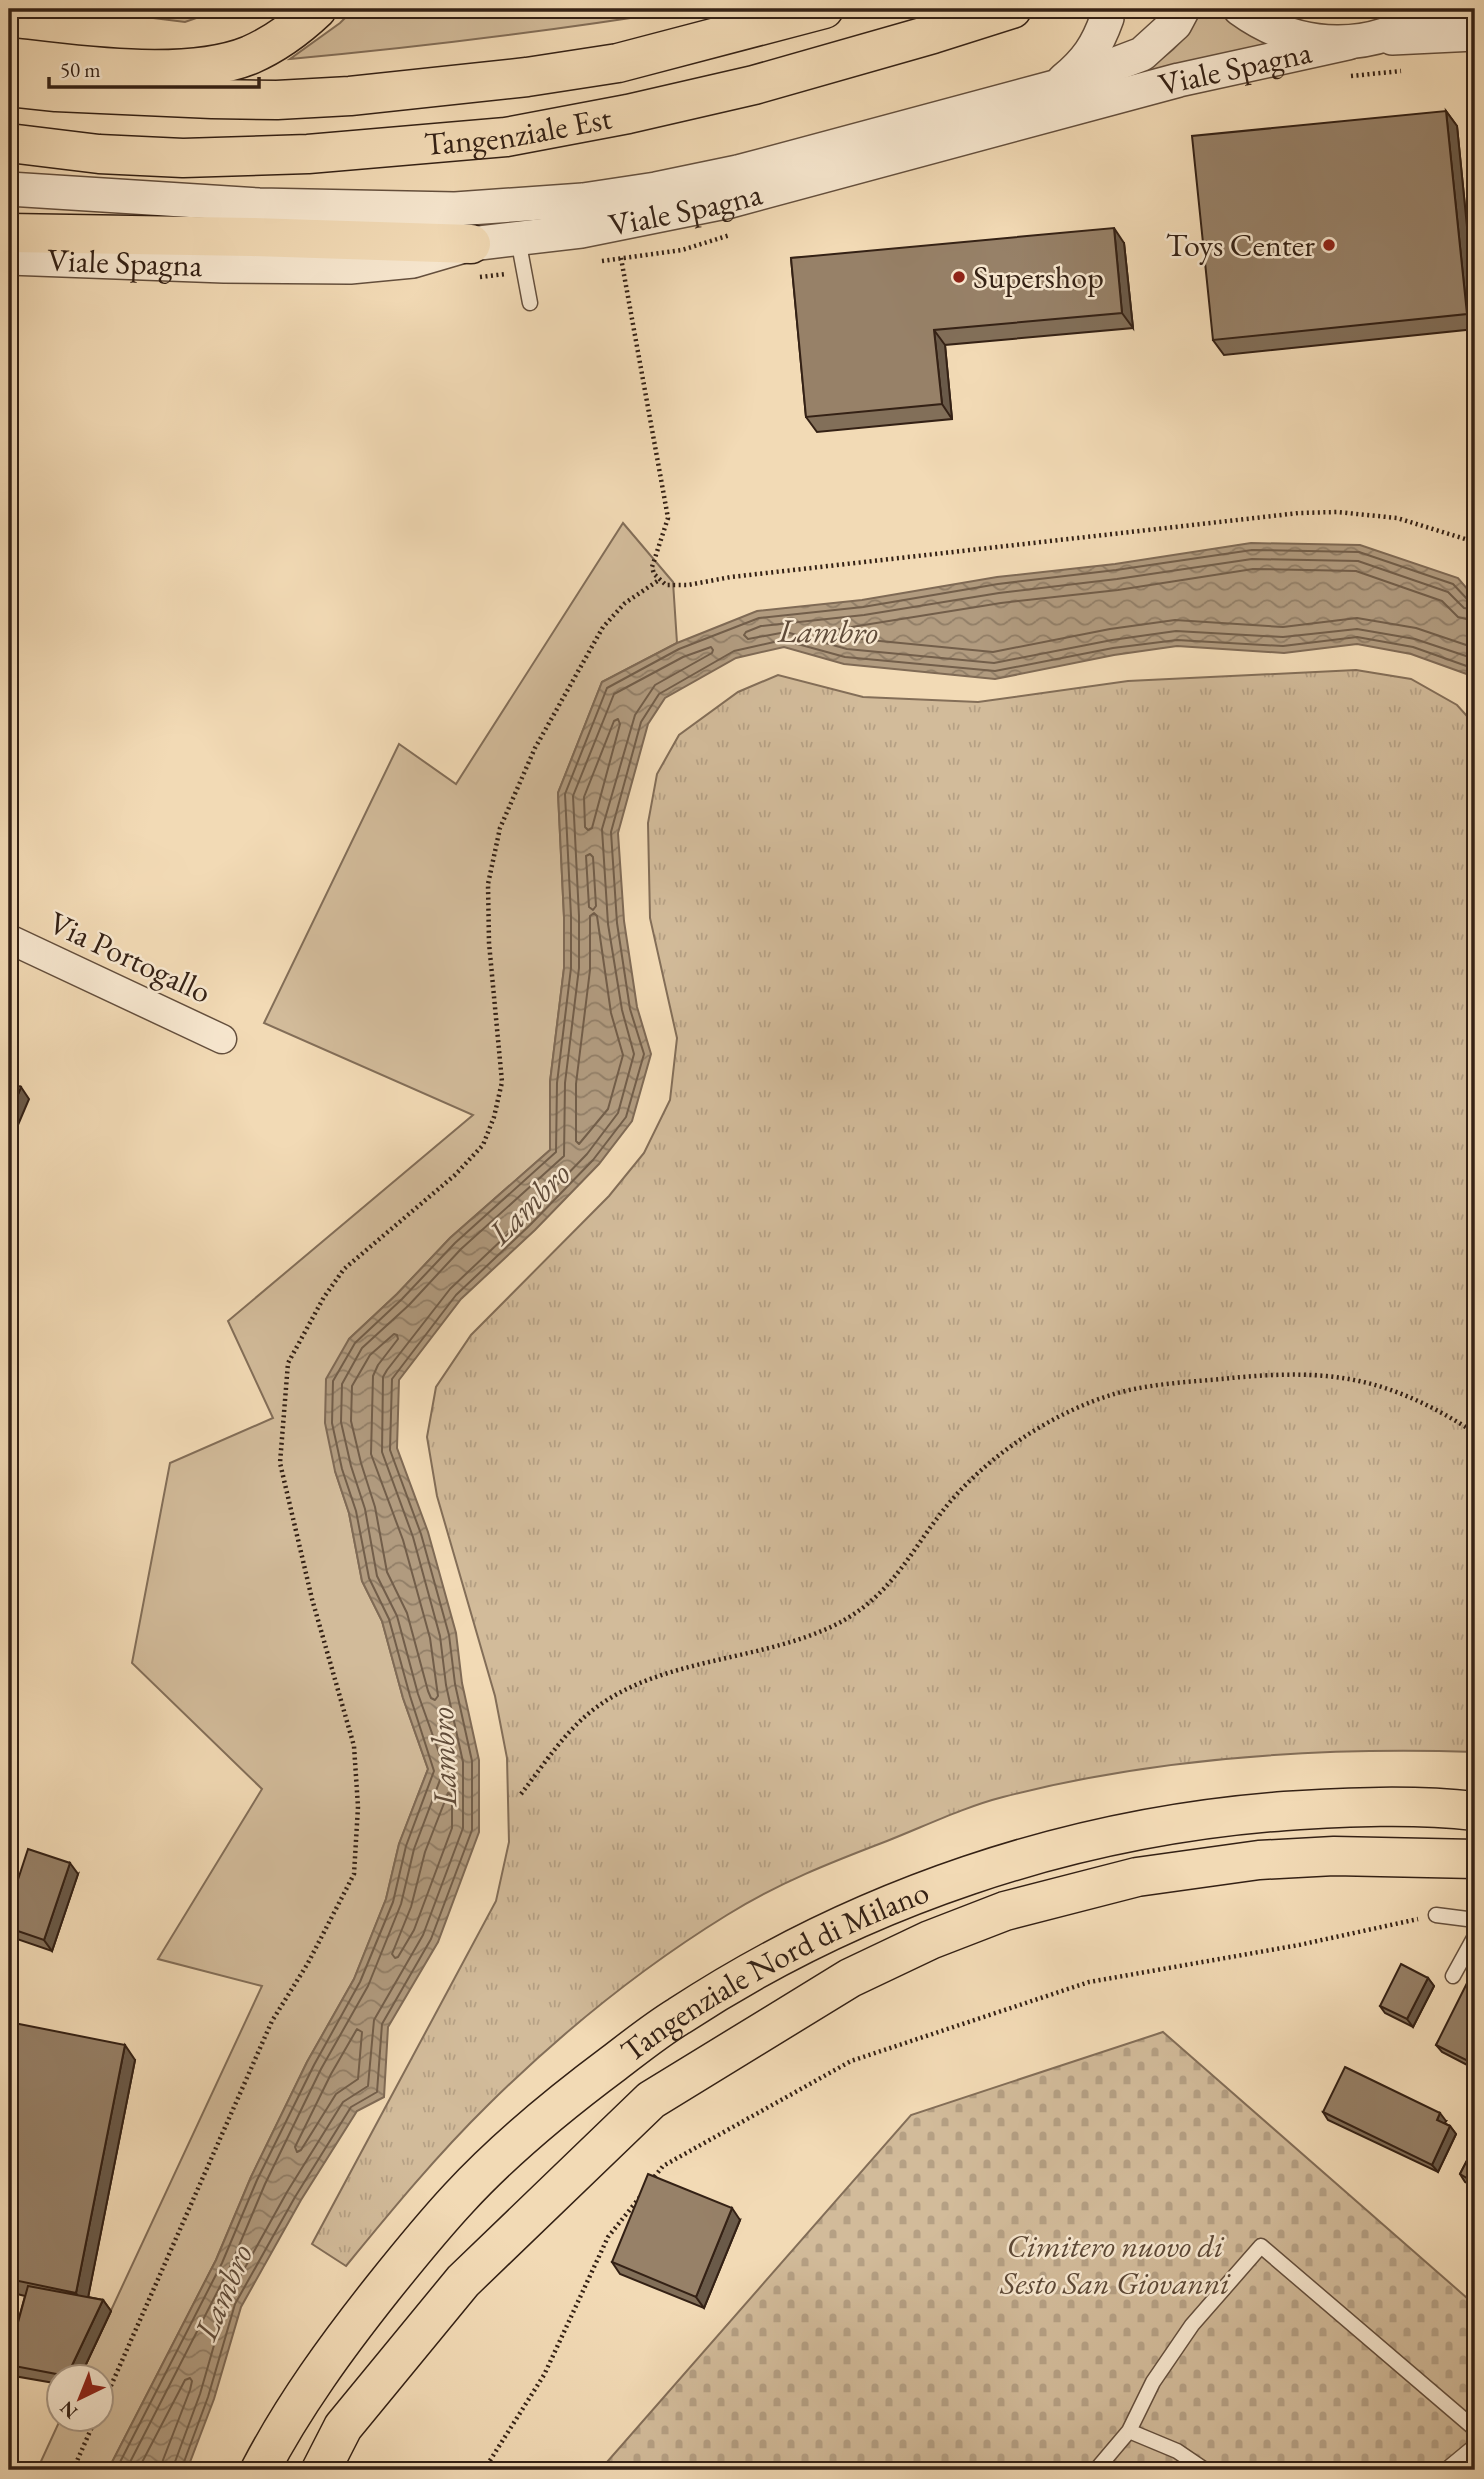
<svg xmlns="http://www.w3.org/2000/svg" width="1484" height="2479" viewBox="0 0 1484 2479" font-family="'EB Garamond',serif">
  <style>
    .green { fill: #d2bb9a; stroke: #836e58; stroke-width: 2 }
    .cemetery { fill: url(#cemetery-stones); stroke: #836e58; stroke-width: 2 }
    .park { fill: url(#park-tufts); stroke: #836e58; stroke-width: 2 }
    .water { fill: url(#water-waves); stroke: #7f6a55; stroke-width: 2 }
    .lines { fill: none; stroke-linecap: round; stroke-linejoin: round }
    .shore { stroke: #725e4a; stroke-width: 2 }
    .service-casing { stroke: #644f3d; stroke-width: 17 }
    .minor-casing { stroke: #644f3d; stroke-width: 31 }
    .tertiary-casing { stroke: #644f3d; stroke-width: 36 }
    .motorway-casing { stroke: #342115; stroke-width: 41 }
    .path { stroke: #342115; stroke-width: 4.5; stroke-dasharray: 2 3.5; stroke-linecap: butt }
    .service { stroke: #f7e7cf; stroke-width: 14 }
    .minor { stroke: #f7e7cf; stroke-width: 28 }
    .tertiary { stroke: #f7e7cf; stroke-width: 33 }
    .motorway { stroke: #f2dab5; stroke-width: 38 }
    .wall { fill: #826f59; stroke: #342115; stroke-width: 2 }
    .shaded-wall { fill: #6a5a49; stroke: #342115; stroke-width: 2 }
    .building { fill: #978168; stroke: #342115; stroke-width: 2 }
    .poi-dot { fill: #8f2418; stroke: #f7e7cf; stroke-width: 2.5 }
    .labels { text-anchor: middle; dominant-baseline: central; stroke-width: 5; stroke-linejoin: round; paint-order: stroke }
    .street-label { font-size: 32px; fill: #342115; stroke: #f7e7cf }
    .poi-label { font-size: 32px; fill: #342115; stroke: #f7e7cf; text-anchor: end }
    .park-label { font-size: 32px; font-style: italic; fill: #5c4836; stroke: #f7e7cf }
    .water-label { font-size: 33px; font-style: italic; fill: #604c3a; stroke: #f7e7cf }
  </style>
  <defs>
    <pattern id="cemetery-stones" width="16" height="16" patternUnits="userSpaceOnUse" patternTransform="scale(1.75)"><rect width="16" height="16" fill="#d2bb9a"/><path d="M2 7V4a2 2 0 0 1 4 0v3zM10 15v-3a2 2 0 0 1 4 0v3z" fill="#b5a084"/></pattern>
    <pattern id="park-tufts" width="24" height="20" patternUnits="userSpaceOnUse" patternTransform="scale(1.75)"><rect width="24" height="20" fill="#d2bb9a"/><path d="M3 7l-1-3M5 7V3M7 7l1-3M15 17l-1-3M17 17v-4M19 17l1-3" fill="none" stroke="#b5a084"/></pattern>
    <pattern id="water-waves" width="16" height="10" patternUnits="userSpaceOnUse" patternTransform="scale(1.75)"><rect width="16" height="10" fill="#b19b7f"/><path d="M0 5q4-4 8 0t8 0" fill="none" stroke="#917e67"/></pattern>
  </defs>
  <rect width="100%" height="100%" fill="#f2dab5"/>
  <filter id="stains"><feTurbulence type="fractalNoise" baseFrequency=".00286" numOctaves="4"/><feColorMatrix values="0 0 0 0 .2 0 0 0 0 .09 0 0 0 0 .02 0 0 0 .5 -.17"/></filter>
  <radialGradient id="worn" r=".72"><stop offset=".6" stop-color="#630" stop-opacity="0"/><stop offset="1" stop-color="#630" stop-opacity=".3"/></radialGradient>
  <path class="green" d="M354 9H689C557 30 424 47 290 59L340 23Z
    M1201 9H1226L1281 46 1131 74C1167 60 1184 44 1201 9Z
    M1294 9H1382C1349 19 1328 20 1294 9Z
    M623 523 673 582 677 643 602 682 558 793 564 917V968L550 1082V1150L450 1238 397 1294 349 1339 335 1471 349 1513 362 1581 382 1621 403 1698 428 1769 399 1844 386 1899 354 1979 307 2062 251 2177 216 2260 108 2470H37L60 2420H102V2378L80 2377 262 1986 158 1959 262 1789 132 1663 170 1463 273 1418 228 1321 473 1115 264 1023 399 744 456 784Z"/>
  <path class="cemetery" d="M1163 2032 1475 2305V2470H600L911 2115Z"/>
  <path class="park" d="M81 9H222L185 22Z
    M1356 670 1411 679 1457 705 1475 725V1752C1317 1747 1157 1757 1003 1797 964 1807 925 1826 887 1841 832 1862 778 1883 727 1915 641 1968 560 2034 488 2105 437 2155 391 2211 346 2266L312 2244 496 1901 509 1842 507 1758 495 1696 437 1496 427 1437 436 1387 471 1335 609 1196 644 1153 670 1100 677 1038 650 918 648 823 657 774 679 735 738 692 778 675 863 697 978 702 1128 681Z"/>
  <path class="water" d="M1251 543 1360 545 1458 578 1475 598V677L1411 654 1357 644 1284 653 1177 646 1114 655 995 679 844 664 784 647 736 658 665 698 648 724 618 833 624 921 637 1007 651 1054 632 1121 599 1164 535 1230 461 1299 399 1380 397 1448 428 1532 456 1633 462 1683 479 1760V1832L438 1942 388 2027 384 2097 357 2111 301 2200 241 2307 214 2399 187 2470H108L216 2260 251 2177 307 2062 354 1979 386 1899 399 1844 428 1769 403 1698 382 1621 362 1581 349 1513 335 1471 325 1423 326 1379 349 1339 397 1294 450 1238 550 1150V1082L564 968V917L558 793 602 682 677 643 757 611 862 600 997 577 1115 564Z"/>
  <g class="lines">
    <path class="shore" d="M1475 610 1464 608 1448 592 1358 561 1252 559 1117 579 999 593 864 615 761 626 746 632 744 635 748 639 786 632 847 649 994 663 1112 640 1176 631 1283 637 1357 629 1415 639 1475 659
      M1475 621 1458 617 1442 601 1356 571 1253 569 1118 590 1001 603 839 629 836 632 838 635 849 638 993 652 1110 629 1175 620 1283 627 1357 618 1416 628 1475 648
      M618 719 620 724 592 828 588 830 585 827 584 797 614 721Z
      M590 854 593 857 596 906 593 910 589 907 586 856Z
      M594 913 597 916 611 1013 623 1055 608 1109 579 1144 576 1141V1084L590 970V916Z
      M394 1334 397 1335 398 1339 378 1365 373 1376 371 1454 403 1540 430 1638 438 1696 435 1700 431 1698 428 1691 407 1613 387 1572 375 1507 361 1463 351 1421 352 1386 370 1355Z
      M448 1793 452 1796V1828L414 1930 398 1957 395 1958 392 1954 411 1907 425 1852Z
      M357 2029 362 2032 358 2079 336 2094 301 2150 297 2152 295 2147 331 2074Z
      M116 2470 222 2263 257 2180 314 2065 360 1982 393 1902 406 1846 434 1771 410 1696 389 1619 369 1578 356 1511 342 1469 332 1423 333 1381 355 1343 402 1299 455 1243 556 1152 557 1083 571 968V916L565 794 607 688 679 649 759 618 863 607 998 584 1116 570 1252 550 1359 552 1453 584 1468 600 1475 602
      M126 2470 230 2267 265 2184 321 2069 368 1986 401 1904 414 1849 443 1772V1764L418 1694 397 1616 377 1576 365 1509 351 1466 341 1422 342 1384 362 1348 409 1305 461 1249 564 1156 565 1083 579 968V916L573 796 614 694 683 657 711 647 713 650 712 653 655 685 635 715 602 829 608 924 622 1010 634 1054 618 1113 587 1154 524 1219 450 1289 387 1370 383 1377 382 1452 413 1537 440 1636 446 1685 463 1762V1828L423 1935 374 2020 368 2086 343 2102 287 2192 227 2300 200 2394 172 2470
      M138 2470 185 2380 190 2378 192 2381 190 2390 163 2460 161 2470
      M181 2470 208 2397 235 2304 295 2197 351 2107 377 2092 382 2024 431 1939 472 1830V1761L455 1684 449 1635 421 1534 390 1450 392 1379 456 1295 530 1225 593 1160 626 1117 644 1054 630 1009 617 923 611 832 641 722 659 694 734 651 783 640 845 657 995 671 1113 648 1177 640 1283 646 1357 637 1413 647 1475 669"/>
    <defs>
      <path id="service" d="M518 239 530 303
        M1436 1915 1475 1920
        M1453 1976 1475 1936
        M1129 2431 1177 2451 1205 2470
        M1096 2470 1129 2431 1153 2382 1192 2325 1261 2246 1475 2429
        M1446 2470 1475 2446"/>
      <path id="minor" d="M9 939 222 1039"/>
      <g id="tertiary">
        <path d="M1240 9C1299 52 1375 54 1433 9"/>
        <path d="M1392 38 1475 34"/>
        <path d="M1064 80C1087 61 1097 46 1107 18"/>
        <path d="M9 189 259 205 455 209 583 200 656 189 738 172 1055 87 1142 54 1175 24 1183 9"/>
        <path id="s1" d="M9 258 224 266 350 267 413 261 471 244 581 231 730 201 1179 80 1348 43"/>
      </g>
      <g id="motorway">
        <path d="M9 57C77 65 186 81 250 55 275 44 298 27 317 9"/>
        <path d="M9 87 56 92 212 99 277 100 350 96 527 77 618 63 824 9"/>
        <path id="s2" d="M9 143 99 154 183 158 308 154 506 137 628 114 754 85 933 34 1012 9"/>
        <path d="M9 233 252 237 471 244"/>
        <path id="s3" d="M260 2470C294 2405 337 2346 383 2288 407 2258 432 2227 459 2198 505 2148 559 2104 614 2063 635 2047 656 2030 679 2016 859 1898 1070 1827 1285 1811 1348 1807 1412 1804 1475 1811"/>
        <path d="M321 2470 343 2427 463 2281 651 2100 850 1978 930 1940 1005 1911 1137 1877 1259 1860 1334 1856 1475 1859"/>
      </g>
    </defs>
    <use href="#service" class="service-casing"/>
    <use href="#minor" class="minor-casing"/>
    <use href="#tertiary" class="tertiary-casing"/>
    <use href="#motorway" class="motorway-casing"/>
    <path class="path" d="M1351 76 1401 71
      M621 258 668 518 652 567 654 574 666 585H688L731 577 1299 513 1337 512 1397 518 1475 542
      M602 261 682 250 730 235
      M480 277 506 274
      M521 1794C539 1771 556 1745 577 1724 645 1656 753 1665 835 1625 897 1594 913 1543 956 1495 997 1450 1055 1412 1114 1394 1151 1383 1193 1382 1231 1378 1273 1374 1317 1372 1359 1381 1401 1390 1440 1410 1475 1433
      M651 2181 663 2166 851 2061 1089 1982 1299 1945 1418 1919
      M102 2406 272 2021 308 1963 354 1874 358 1807 354 1746 312 1599 280 1463 288 1363 324 1297 344 1269 455 1175 483 1145 494 1117 502 1082 489 943 488 884 500 828 535 748 603 627 625 603 659 580
      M73 2470 95 2420
      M484 2470 544 2375 608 2237 640 2197"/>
    <use href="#service" class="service"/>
    <use href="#minor" class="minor"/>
    <use href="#tertiary" class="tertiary"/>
    <use href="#motorway" class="motorway"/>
  </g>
  <path class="wall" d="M1446 111 1457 126 1475 307V329L1224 355 1213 340Z
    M1124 243 1133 328 945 345 952 419 817 432 806 417 791 258Z
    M78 1874 52 1951 11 1937 9 1935V1928Z
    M1428 1978 1434 1986 1413 2027 1385 2013 1380 2006Z
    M1475 1982V2069L1442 2052 1436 2045Z
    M9 2022 135 2060 88 2297 103 2300 111 2311 80 2377H60V2384L14 2376 9 2368V2355L25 2296 9 2292Z
    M1323 2112 1446 2121 1444 2123 1450 2126 1456 2134 1438 2172 1328 2120Z
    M1475 2145V2187L1465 2182 1460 2174Z
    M740 2220 704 2308 620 2274 612 2262Z"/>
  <path class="shaded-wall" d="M1446 111 1457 126 1475 307V326L1467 314Z
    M1114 228 1124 243 1133 328 1122 313Z
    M934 330 945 345 952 419 942 404Z
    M21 1087 29 1099 12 1139 9 1134V1117Z
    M70 1863 78 1874 52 1951 44 1940Z
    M1428 1978 1434 1986 1413 2027 1407 2019Z
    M125 2045 135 2060 86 2308 76 2293Z
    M1475 2056V2068L1472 2063Z
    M1440 2113 1446 2121 1442 2128 1437 2120Z
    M1450 2126 1456 2134 1438 2172 1432 2165Z
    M732 2208 740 2220 704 2308 696 2297Z
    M103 2300 111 2311 80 2377H69L67 2376Z"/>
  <path class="building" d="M1446 111 1467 314 1213 340 1192 136Z
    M1114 228 1122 313 934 330 942 404 806 417 791 258Z
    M9 1082 21 1087 9 1117Z
    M28 1849 70 1863 44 1940 9 1928V1907Z
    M1401 1964 1428 1978 1407 2019 1380 2006Z
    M1469 1979 1475 1982V2056L1472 2063 1436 2045Z
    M9 2022 125 2045 76 2293 9 2279Z
    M1345 2067 1440 2113 1437 2120 1450 2126 1432 2165 1323 2112Z
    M1475 2145V2183L1460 2174Z
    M648 2174 732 2208 696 2297 612 2262Z
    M28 2286 103 2300 67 2376 9 2365V2355Z"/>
  <g class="poi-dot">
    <circle cx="1329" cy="245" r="7"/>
    <circle cx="959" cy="277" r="7"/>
  </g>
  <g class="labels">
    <g class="street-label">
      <text stroke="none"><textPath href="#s1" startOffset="1250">Viale Spagna</textPath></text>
      <text stroke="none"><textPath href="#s2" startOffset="511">Tangenziale Est</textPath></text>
      <text stroke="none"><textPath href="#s1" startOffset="682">Viale Spagna</textPath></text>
      <text stroke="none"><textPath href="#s1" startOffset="116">Viale Spagna</textPath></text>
      <text transform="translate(130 957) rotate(25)">Via Portogallo</text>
      <text stroke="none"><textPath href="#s3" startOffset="730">Tangenziale Nord di Milano</textPath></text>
    </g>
    <g class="poi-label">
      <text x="1315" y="245">Toys Center</text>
      <text x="973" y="277" text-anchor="start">Supershop</text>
    </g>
    <g class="park-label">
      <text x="1115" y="2246">Cimitero nuovo di<tspan x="1115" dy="37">Sesto San Giovanni</tspan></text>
    </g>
    <g class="water-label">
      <text transform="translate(828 631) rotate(1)">Lambro</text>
      <text transform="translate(529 1203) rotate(-45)">Lambro</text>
      <text transform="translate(443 1757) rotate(-92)">Lambro</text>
      <text transform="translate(223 2292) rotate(-67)">Lambro</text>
    </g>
  </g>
  <rect width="1484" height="2479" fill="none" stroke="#f2dab5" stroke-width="35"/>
  <rect x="10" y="10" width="1463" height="2458" fill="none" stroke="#342115" stroke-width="3.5"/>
  <rect x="18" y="18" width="1449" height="2444" fill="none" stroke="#342115" stroke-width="2"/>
  <g transform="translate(80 2398) rotate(223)"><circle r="33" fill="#f7e7cf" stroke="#a99885" stroke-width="2"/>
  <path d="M0-5L12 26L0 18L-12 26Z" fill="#8f2418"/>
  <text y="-10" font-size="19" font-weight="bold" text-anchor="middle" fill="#342115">N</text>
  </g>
  <path d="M49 77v10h210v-10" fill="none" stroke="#342115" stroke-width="3.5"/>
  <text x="60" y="77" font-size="21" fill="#342115" stroke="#f7e7cf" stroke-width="5" paint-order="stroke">50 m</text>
  <rect width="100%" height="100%" filter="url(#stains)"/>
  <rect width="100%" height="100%" fill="url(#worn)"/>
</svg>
